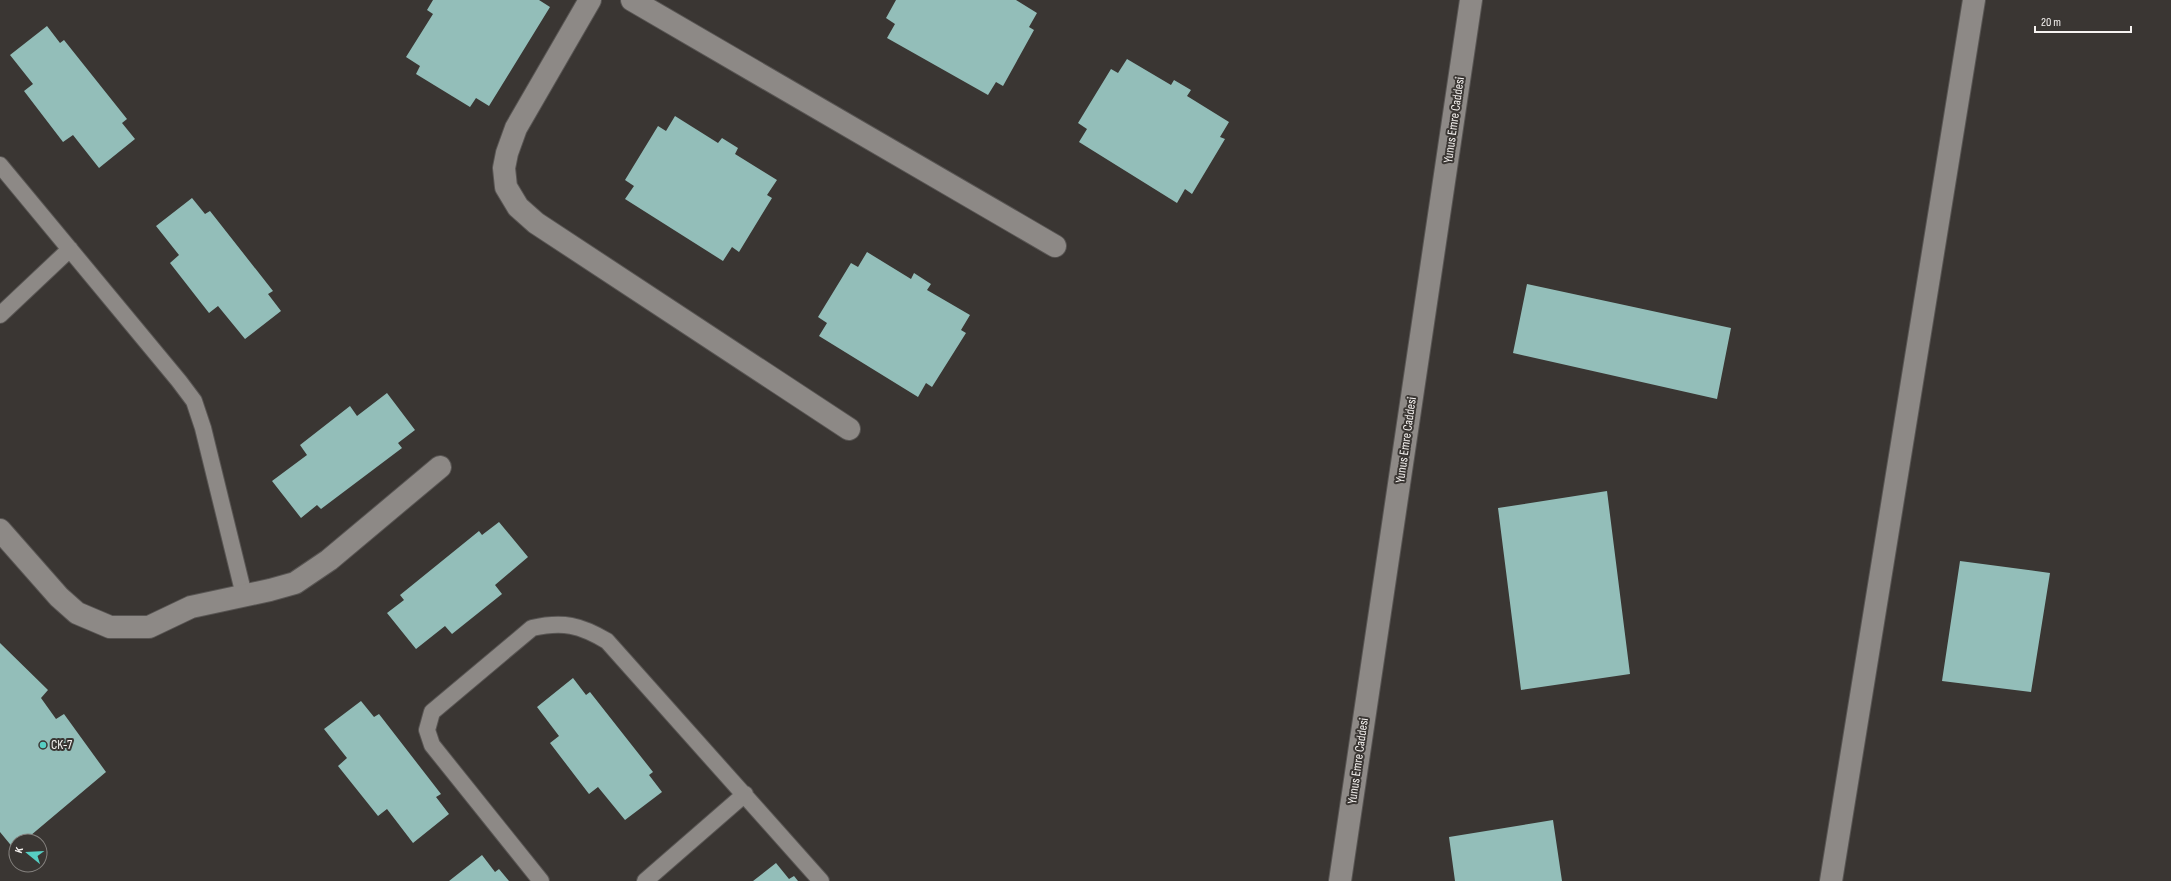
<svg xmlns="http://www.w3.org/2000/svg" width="2171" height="881" viewBox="0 0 2171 881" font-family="'Sofia Sans Condensed',sans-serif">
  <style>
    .building { fill: #93beb9 }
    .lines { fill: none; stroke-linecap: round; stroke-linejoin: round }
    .service-casing { stroke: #585553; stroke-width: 18 }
    .minor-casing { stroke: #585553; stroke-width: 24 }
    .service { stroke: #8d8986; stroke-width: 16 }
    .minor { stroke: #8d8986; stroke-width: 22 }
    .poi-dot { fill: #56cec3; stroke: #3a3633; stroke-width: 1.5 }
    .labels { text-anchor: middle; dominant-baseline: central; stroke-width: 4; stroke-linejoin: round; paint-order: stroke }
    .street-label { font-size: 13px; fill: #f6f3f1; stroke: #3a3633 }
    .poi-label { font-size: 13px; fill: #f6f3f1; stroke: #3a3633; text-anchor: start }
  </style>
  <rect width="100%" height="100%" fill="#3a3633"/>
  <path class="building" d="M433 0H539L550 7 489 106 476 98 470 107 416 74 420 66 406 57 433 14 427 10Z
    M896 0H1016L1037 13 1029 27 1034 30 1003 86 996 82 988 95 887 38 895 24 886 18Z
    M47 26 60 43 64 40 127 119 122 123 135 139 99 168 73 135 63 142 24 91 33 84 10 55Z
    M1127 59 1171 85 1174 80 1191 90 1187 96 1229 122 1220 137 1225 139 1192 194 1185 189 1177 203 1079 142 1087 129 1078 123 1111 69 1118 73Z
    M675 116 718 143 722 138 738 148 735 154 777 180 767 195 772 198 739 252 732 247 723 261 625 199 634 186 625 180 658 126 666 131Z
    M192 198 205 214 210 211 273 291 268 294 281 311 245 339 218 306 209 313 170 263 179 255 156 226Z
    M867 252 911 279 914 273 931 284 927 290 970 315 961 330 966 333 932 387 926 383 918 397 819 336 827 323 818 317 851 263 858 267Z
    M1527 284 1731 328 1717 399 1513 353Z
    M387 393 415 430 398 443 402 448 321 509 317 505 301 518 272 481 307 455 300 445 350 406 357 416Z
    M1607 491 1630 674 1521 690 1498 508Z
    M499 522 528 557 495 585 502 594 452 634 445 626 416 649 387 613 404 600 400 595 479 531 482 535Z
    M1960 561 2050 573 2031 692 1942 681Z
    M0 643 48 690 41 698 56 719 64 714 106 772 24 841H16V847L14 849 0 832Z
    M573 678 586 695 590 692 653 772 649 775 662 792 625 820 598 787 589 794 550 743 559 736 537 707Z
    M361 701 374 717 379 714 441 794 436 797 449 814 413 843 387 809 378 816 338 766 347 758 324 729Z
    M1553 820 1562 881H1455L1449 837Z
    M482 855 495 872 499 869 509 881H449Z
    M776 863 789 879 794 876 798 881H753Z"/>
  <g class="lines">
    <defs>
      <path id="service" d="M0 165 179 381 194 401 203 428 244 595
        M0 315 70 249
        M541 881 432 745 427 730 432 712 532 628C563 621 580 625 607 641L821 881
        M645 881 745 794"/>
      <path id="minor" d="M590 0 516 128 507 153 504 168 506 187 518 207 536 223 849 429
        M632 0 1055 246
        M0 530 59 597 77 613 110 627H149L191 607 270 590 295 583 329 560 440 467
        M1340 881 1471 0
        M1831 881 1974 0"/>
    </defs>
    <use href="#service" class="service-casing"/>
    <use href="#minor" class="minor-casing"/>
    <use href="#service" class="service"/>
    <use href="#minor" class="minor"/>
  </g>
  <circle class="poi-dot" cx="43" cy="745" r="4"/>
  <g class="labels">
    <g class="street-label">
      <text transform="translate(1454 120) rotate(-82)">Yunus Emre Caddesi</text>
      <text transform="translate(1406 440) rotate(-82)">Yunus Emre Caddesi</text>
      <text transform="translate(1358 761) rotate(-82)">Yunus Emre Caddesi</text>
    </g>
    <g class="poi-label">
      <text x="51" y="745">CK-7</text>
    </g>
  </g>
  <g transform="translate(28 853) rotate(288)"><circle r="19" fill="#3a3633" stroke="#85827f"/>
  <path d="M0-3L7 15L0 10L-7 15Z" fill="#56cec3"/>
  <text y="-6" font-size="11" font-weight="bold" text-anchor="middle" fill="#f6f3f1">K</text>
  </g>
  <path d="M2035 26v6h96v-6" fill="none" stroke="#f6f3f1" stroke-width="2"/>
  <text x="2041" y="26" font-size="12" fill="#f6f3f1" stroke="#3a3633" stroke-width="3" paint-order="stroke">20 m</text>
</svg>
